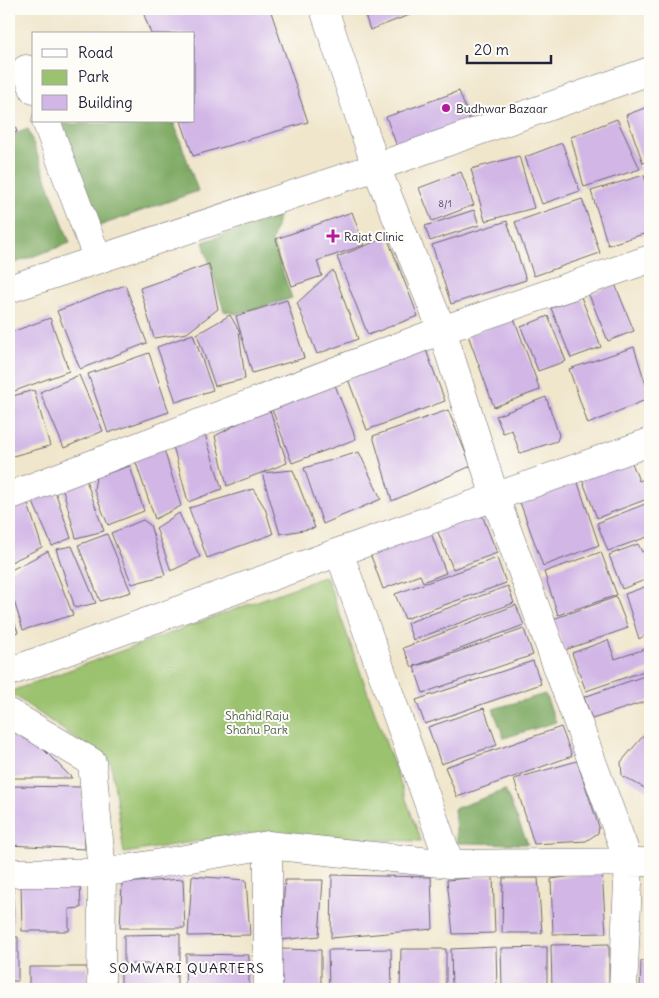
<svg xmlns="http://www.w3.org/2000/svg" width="659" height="998" viewBox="0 0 659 998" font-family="Delius,sans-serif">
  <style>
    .green { fill: #9bc26e; stroke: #5e7254 }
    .forest { fill: #7ca861; stroke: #4f654e }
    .building { fill: #d1b6e6 }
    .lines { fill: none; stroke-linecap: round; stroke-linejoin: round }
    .minor-casing { stroke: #6a676e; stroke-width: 29 }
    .minor { stroke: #fff; stroke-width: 28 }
    .poi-dot { fill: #b5179e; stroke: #fdfcf7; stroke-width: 2 }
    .labels { text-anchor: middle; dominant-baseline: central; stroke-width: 4; stroke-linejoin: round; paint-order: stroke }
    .number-label { font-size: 10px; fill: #4e4766 }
    .poi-label { font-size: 12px; fill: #22223b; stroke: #fdfcf7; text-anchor: start }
    .park-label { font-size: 12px; fill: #4c5a4d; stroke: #fdfcf7 }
    .neighbourhood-label { font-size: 14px; letter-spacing: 1px; fill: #22223b; stroke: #fdfcf7 }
  </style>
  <rect width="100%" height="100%" fill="#fdfcf7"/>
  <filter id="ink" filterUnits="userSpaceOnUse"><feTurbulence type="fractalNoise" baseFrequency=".02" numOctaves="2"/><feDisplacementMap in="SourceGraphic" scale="10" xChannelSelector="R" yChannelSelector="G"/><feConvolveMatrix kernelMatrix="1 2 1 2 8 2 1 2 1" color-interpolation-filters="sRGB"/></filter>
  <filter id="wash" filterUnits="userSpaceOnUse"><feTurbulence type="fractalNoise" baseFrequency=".0096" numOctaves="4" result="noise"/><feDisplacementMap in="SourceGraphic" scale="20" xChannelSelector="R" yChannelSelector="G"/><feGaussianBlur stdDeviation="1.12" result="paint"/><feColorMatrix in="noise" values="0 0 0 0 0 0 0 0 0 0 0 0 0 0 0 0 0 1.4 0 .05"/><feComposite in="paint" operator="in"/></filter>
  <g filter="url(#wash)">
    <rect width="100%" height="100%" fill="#f0e6cc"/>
    <path class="green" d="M326 576 421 841 294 838 241 834 124 853 111 763 9 692Z"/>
    <path class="forest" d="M174 123 198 191 99 226 63 124Z
      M28 129 70 243 9 265V136Z
      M279 216 272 241 292 298 237 314 224 311 203 242Z
      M545 694 556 722 504 738 493 709Z
      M505 790 528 844 457 843 454 809Z"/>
    <g id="blocks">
      <path class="building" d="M142 9H270L308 122 193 156 181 121H194V34H151Z
        M363 9H425L370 30Z
        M459 91 471 123 398 149 386 117Z
        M650 106V160L643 163 626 115Z
        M9 110 17 132 9 135Z
        M617 119 640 169 584 187 571 137Z
        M562 143 580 191 542 204 525 157Z
        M519 156 534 208 485 221 471 169Z
        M461 172 474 205 432 221 419 188Z
        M644 175 650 193V232L608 245 591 191Z
        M582 199 600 253 534 276 515 222Z
        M474 210 479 225 430 241 425 226Z
        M352 212 364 245 317 261 322 276 292 286 276 239Z
        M507 221 526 280 451 304 432 245Z
        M387 237 418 316 368 335 337 257Z
        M209 264 218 309 187 333 154 338 140 288Z
        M333 270 358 339 317 354 297 303Z
        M615 284 634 331 608 341 589 295Z
        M125 285 147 343 80 369 57 311Z
        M581 297 601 347 571 358 551 308Z
        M287 300 304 358 252 373 236 316Z
        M230 315 239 331 245 379 215 386 197 334Z
        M548 316 566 361 538 371 521 327Z
        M50 318 69 371 12 392 9 384V333Z
        M514 318 540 390 494 407 468 335Z
        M193 334 213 390 176 402 157 347Z
        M634 347 650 398 588 424 569 369Z
        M426 350 445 401 367 430 348 379Z
        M149 353 169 412 108 433 88 374Z
        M79 375 103 431 64 448 40 392Z
        M335 385 356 439 292 463 272 409Z
        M34 390 50 446 9 457V397Z
        M546 397 559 435 557 441 520 453 512 430 503 433 496 416Z
        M269 407 287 463 227 486 215 436Z
        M448 410 471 466 392 501 373 436Z
        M205 434 222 489 188 502 173 446Z
        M163 446 181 506 155 519 135 460Z
        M359 452 381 499 323 524 304 468Z
        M629 455 639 481 644 479 650 493V498L597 518 580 474Z
        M130 466 144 511 108 525 94 490 96 477Z
        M293 470 315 528 280 534 262 473Z
        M575 474 599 545 543 566 517 494Z
        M86 480 104 531 76 538 62 486Z
        M253 489 265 508 273 534 207 558 189 508Z
        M55 491 71 538 52 546 32 500Z
        M26 498 42 547 9 563V505Z
        M650 502V536L608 551 597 523Z
        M480 510 497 553 453 569 435 525Z
        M179 513 200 557 171 571 156 528Z
        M143 520 150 525 165 575 132 584 111 533Z
        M428 525 446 573 423 582 420 575 383 589 367 545Z
        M107 534 131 592 100 601 78 545Z
        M638 544 642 552 650 549V578L622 589 609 555Z
        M72 546 96 603 75 608 56 549Z
        M48 551 73 615 23 630 9 585V571Z
        M601 552 617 595 558 615 544 572Z
        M497 558 506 583 405 619 395 594Z
        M650 585V632L639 639 625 594Z
        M508 586 514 603 413 640 407 623Z
        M616 597 628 628 565 650 553 619Z
        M516 605 524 625 412 667 403 648Z
        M9 608 18 632 9 635Z
        M524 629 533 655 423 693 414 667Z
        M608 640 615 659 645 649 650 662V669L586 691 572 653Z
        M533 661 541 684 425 724 416 700Z
        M650 674V700L592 719 584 697Z
        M484 708 497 745 441 764 428 727Z
        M9 727 37 743 72 778H9Z
        M561 727 572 756 457 797 445 767Z
        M650 728V791L622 776 621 762Z
        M577 761 599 827 598 833 586 841 534 844 514 779Z
        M9 786 82 787 85 849 9 845Z
        M602 872 606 933 553 934 551 879Z
        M332 875 431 877 433 929 331 938Z
        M192 876 246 880 250 935 188 936Z
        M493 876 495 933 453 934 447 880Z
        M503 878H538L542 933H502Z
        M183 879 185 928H120L122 883Z
        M9 880H13V933H9Z
        M285 880H323L319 936 281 940Z
        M21 883H80L81 908 69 909V931H22Z
        M180 934V964H124V935Z
        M9 937H18V981H9Z
        M609 944V989H552L551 945Z
        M496 947 497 989H452L451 949Z
        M547 947V989H502L501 948Z
        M281 949 321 950V989H280Z
        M391 949 392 989H329L328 950Z
        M401 949H446V989H400Z
        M186 954 249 955V989H185Z
        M641 961H650V989H640Z
        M29 967H87L88 989H29Z
        M121 968 177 969V989H121Z
        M9 985H25V989H9Z"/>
    </g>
  </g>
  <g filter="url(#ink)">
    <use href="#blocks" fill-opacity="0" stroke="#6a676e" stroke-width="1"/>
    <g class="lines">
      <defs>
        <path id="minor" d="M324 9 376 167 442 330 495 497 629 862 623 989
          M26 69 34 90
          M46 121 98 260
          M9 289 376 167 650 71
          M9 496 442 330 650 259
          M339 552 450 864
          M9 672 339 552 650 442
          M9 713 92 762 102 873H9
          M101 989 102 873 268 845 450 864 650 862
          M268 989V845"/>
      </defs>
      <use href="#minor" class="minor-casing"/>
      <use href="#minor" class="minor"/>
    </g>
  </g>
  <g class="poi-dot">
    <circle cx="446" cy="108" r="5"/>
    <path d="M330.5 228.5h5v5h5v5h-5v5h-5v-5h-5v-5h5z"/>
  </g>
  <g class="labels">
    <g class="number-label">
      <text x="445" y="203">8/1</text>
    </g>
    <g class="poi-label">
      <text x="456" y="108">Budhwar Bazaar</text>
      <text x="344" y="236">Rajat Clinic</text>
    </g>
    <g class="park-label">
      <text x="257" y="715">Shahid Raju<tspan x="257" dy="14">Shahu Park</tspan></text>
    </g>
    <g class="neighbourhood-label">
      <text x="187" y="968">SOMWARI QUARTERS</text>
    </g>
  </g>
  <rect width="659" height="998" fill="none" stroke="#fdfcf7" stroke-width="30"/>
  <rect x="32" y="32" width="162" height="90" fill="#fdfcf7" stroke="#a5a5ac"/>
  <rect x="42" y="49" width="25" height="8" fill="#ffffff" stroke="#a5a5ac"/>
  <text x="78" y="58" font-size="15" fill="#22223b">Road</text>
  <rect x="42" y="70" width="25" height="15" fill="#9bc26e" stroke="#a5a5ac"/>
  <text x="78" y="82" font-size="15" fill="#22223b">Park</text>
  <rect x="42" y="95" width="25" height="15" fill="#d1b6e6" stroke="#a5a5ac"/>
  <text x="78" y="108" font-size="15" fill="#22223b">Building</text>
  <path d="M467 55v8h84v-8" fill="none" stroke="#22223b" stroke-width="2.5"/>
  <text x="474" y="55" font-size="15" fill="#22223b" stroke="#fdfcf7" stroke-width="4" paint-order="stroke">20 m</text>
</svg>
